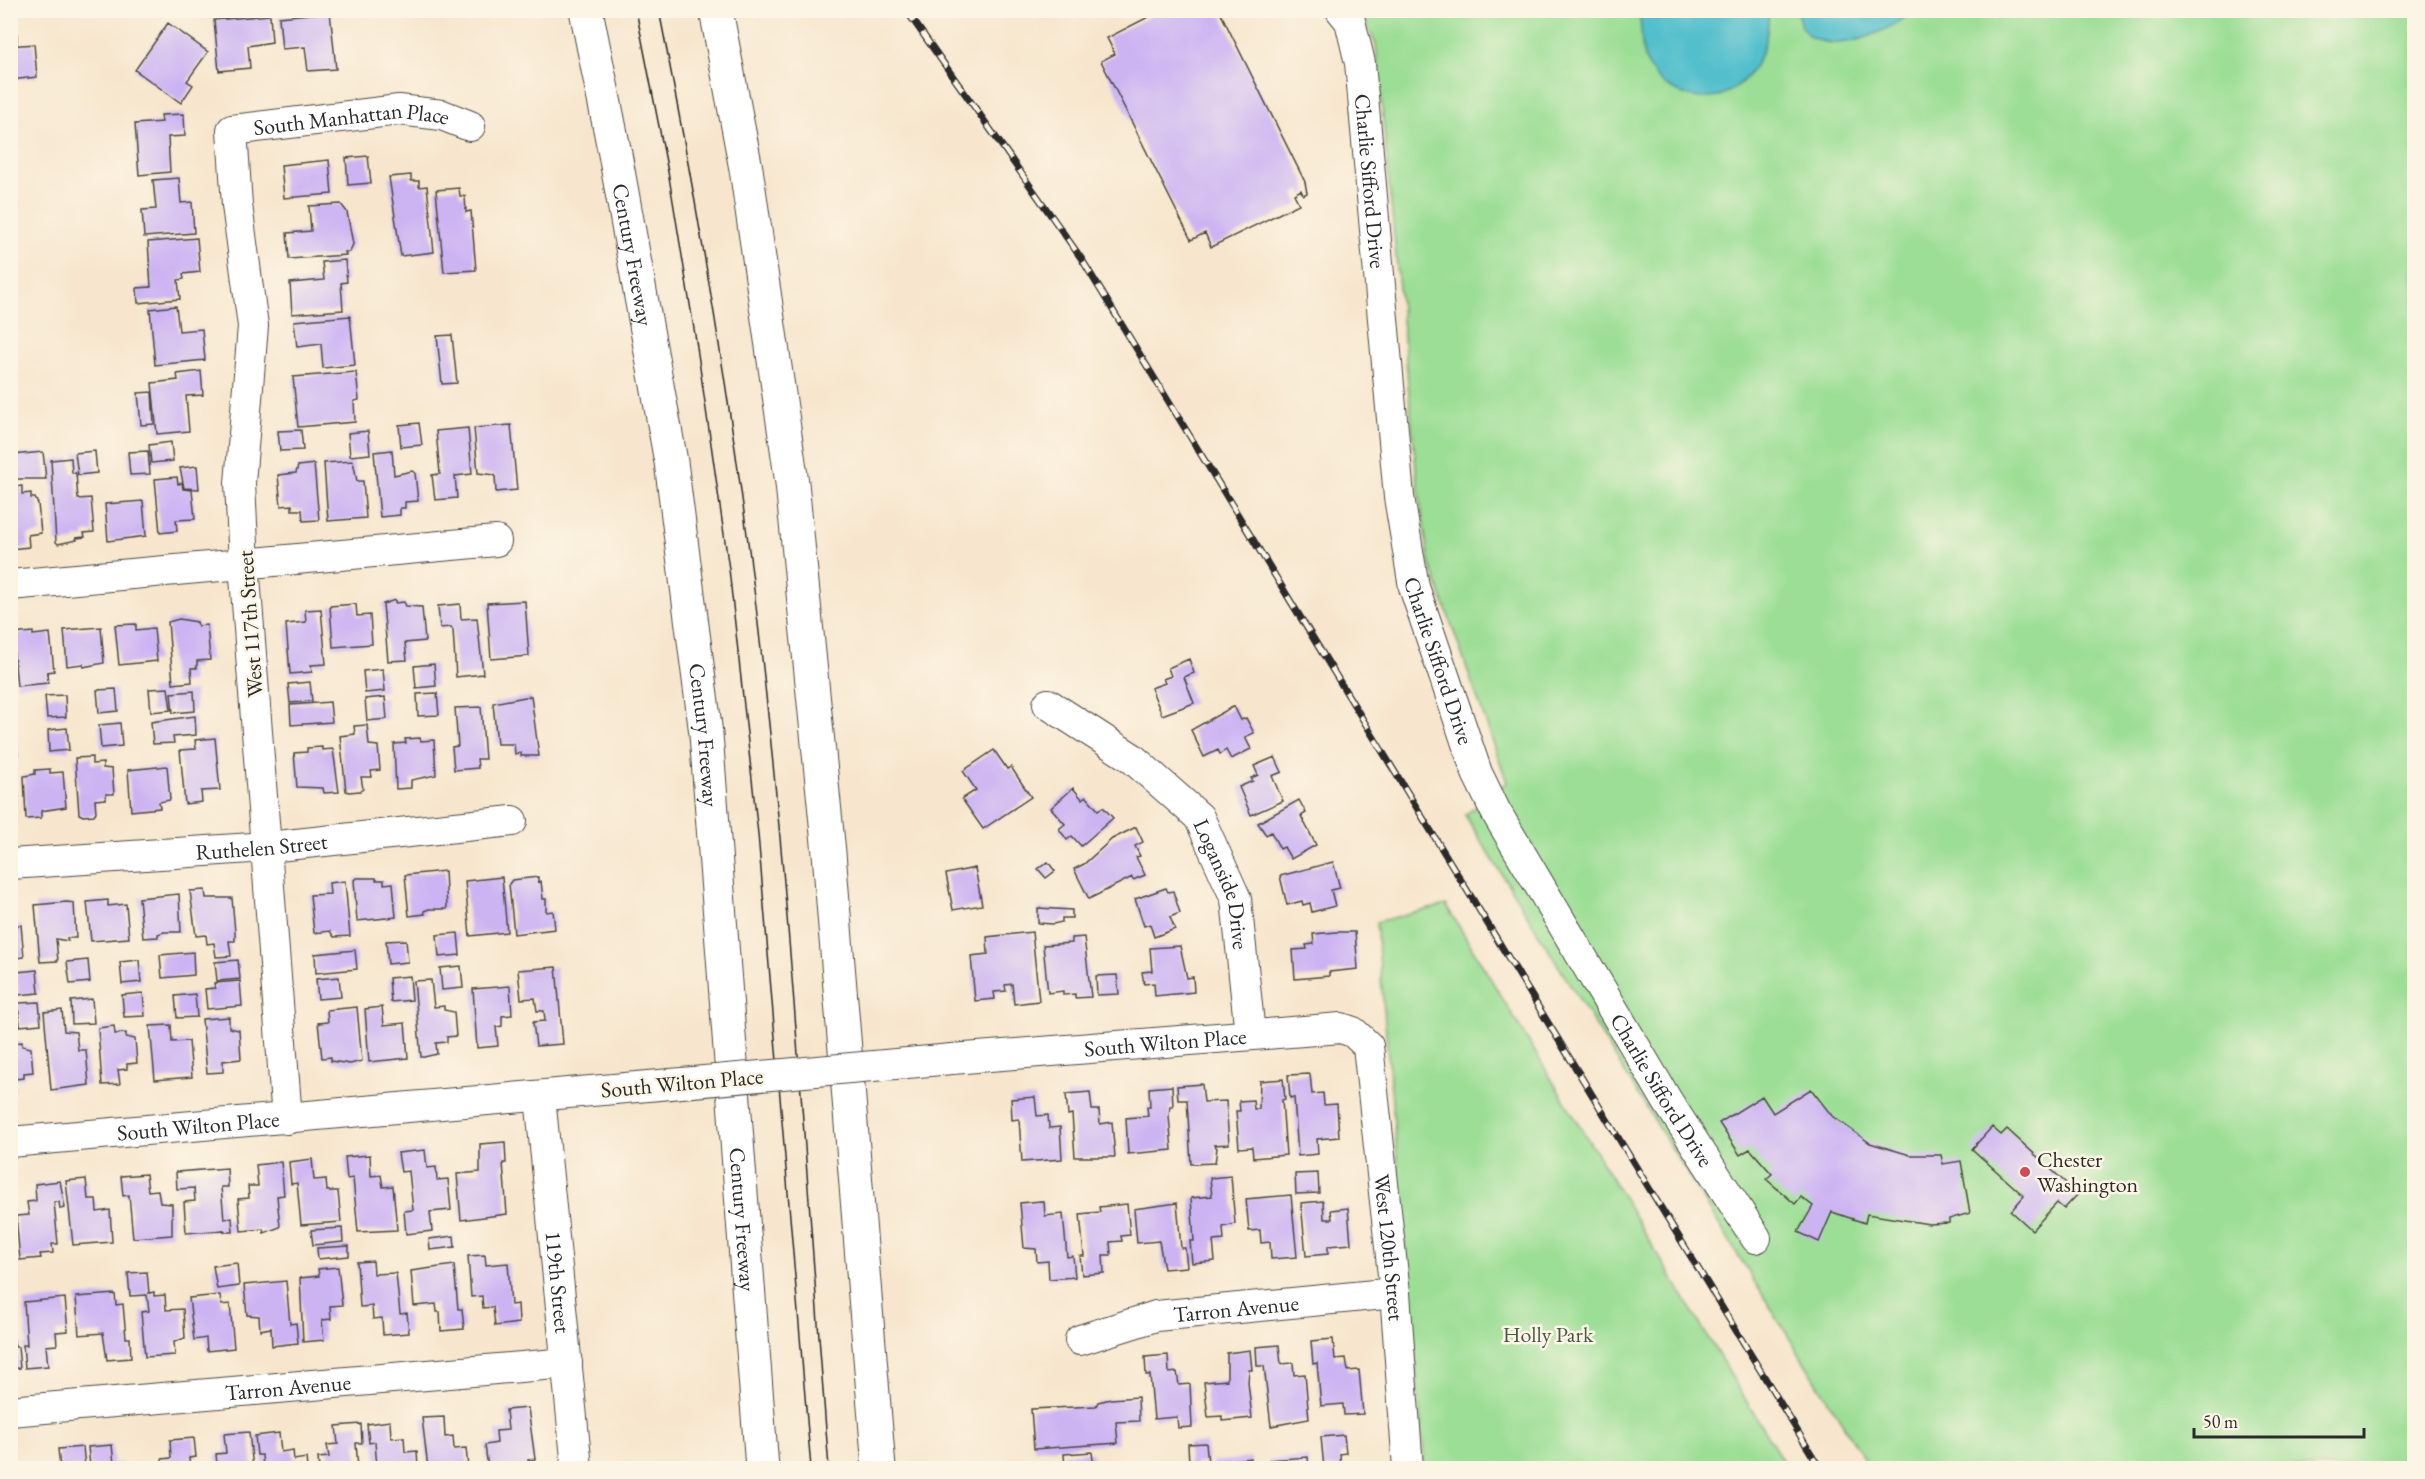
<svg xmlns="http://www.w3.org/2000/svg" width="2425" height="1479" viewBox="0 0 2425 1479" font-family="'EB Garamond',serif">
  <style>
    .green { fill: #9cde95; stroke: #648460; stroke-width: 1.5 }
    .water { fill: #52bfcc; stroke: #3e757c; stroke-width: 1.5 }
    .building { fill: #ccb4f3 }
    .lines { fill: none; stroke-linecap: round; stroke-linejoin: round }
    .minor-casing { stroke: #4a4743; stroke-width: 32 }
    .highway-casing { stroke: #4a4743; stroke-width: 35 }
    .minor { stroke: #fff; stroke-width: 30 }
    .highway { stroke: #fff; stroke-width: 33 }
    .tram { stroke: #2b2b2b; stroke-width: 1.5 }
    .rail-casing { stroke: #2b2b2b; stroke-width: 7 }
    .rail { stroke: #fcf5e5; stroke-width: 4.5; stroke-dasharray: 14; stroke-linecap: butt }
    .minor-bridge-casing { stroke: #4a4743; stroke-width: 32; stroke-linecap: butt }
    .minor-bridge { stroke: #fff; stroke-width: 30 }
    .poi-dot { fill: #d1495b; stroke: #fcf5e5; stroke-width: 2 }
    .labels { text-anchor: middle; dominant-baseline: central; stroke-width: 5; stroke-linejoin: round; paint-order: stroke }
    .street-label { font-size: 22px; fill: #2b2b2b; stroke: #fcf5e5 }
    .poi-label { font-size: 22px; fill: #2b2b2b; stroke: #fcf5e5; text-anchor: start }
    .park-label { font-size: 22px; fill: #475846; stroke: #fcf5e5 }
  </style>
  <rect width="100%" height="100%" fill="#fcf5e5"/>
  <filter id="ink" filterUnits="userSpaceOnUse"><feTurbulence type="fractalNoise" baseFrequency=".0167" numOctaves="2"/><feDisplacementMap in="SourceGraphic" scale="12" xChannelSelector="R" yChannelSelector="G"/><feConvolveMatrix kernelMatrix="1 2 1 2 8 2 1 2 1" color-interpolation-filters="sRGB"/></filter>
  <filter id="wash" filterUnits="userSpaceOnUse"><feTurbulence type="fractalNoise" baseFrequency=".008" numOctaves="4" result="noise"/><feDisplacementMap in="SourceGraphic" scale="24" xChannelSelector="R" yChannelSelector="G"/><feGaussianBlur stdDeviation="1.35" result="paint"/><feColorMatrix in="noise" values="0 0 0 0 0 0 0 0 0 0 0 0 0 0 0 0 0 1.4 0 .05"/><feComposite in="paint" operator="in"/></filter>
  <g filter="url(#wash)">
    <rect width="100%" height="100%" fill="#f7e6cd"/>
    <path class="green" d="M1360 11H2414V1468H1870L1465 815 1507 782 1429 561 1417 478 1376 45Z
      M1446 905 1787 1468H1425L1376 922Z"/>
    <path class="water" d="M1638 11H1769C1768 19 1768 30 1766 38 1757 75 1726 109 1686 95 1669 89 1657 82 1648 65 1638 49 1644 27 1638 11Z
      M1797 11V10L1914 11C1890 30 1844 53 1813 38 1802 33 1799 20 1797 11Z"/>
    <g id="blocks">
      <path class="building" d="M1162 10H1219L1305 182 1307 193 1303 195 1301 190 1294 194 1299 204 1211 247 1205 233 1191 240 1101 61 1115 54 1107 38Z
        M330 12 336 69 308 71 305 47 282 49 279 17Z
        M270 15 272 42 248 46 250 68 219 71 214 20Z
        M168 23 208 52 187 81 193 85 181 103 135 70Z
        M17 34V43L10 44V35Z
        M34 44 37 77 10 80V46Z
        M184 114 185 136 168 137 170 172 139 175 135 124 162 122 161 115Z
        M368 156 371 183 348 185 346 158Z
        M329 160 332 194 284 198 281 165Z
        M411 175V181H419V187L427 186 434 252 401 256 389 177Z
        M179 178 181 203 192 202 194 233 144 237 142 210 156 209 153 180Z
        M459 188 460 196H465L466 212 471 211 476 270 444 272 436 190Z
        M341 204 347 212 353 244 350 252H345L346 255 289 259 287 233 311 231 309 206Z
        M197 238 200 272 183 274 184 279 178 280 180 299 138 303 137 288 151 287 148 242Z
        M345 260 347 282 341 283 343 310 292 314 290 283 324 280 322 262Z
        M176 306 179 331 202 329 205 360 155 365 150 309Z
        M350 316 355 365 323 368 321 344 297 347 294 321Z
        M452 335 457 383 442 384 437 336Z
        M201 371 203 395 186 396 189 431 157 434 152 383 178 380 177 374Z
        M356 372 359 400 354 401 355 422 298 427 293 377Z
        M152 392 154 424 141 425 138 393Z
        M419 423 422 445 401 447 399 425Z
        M511 425 517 490 496 492 495 475 478 473 474 428Z
        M468 428 472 474 455 476 457 498 435 500 432 475 440 474 436 431Z
        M301 430 303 450 280 451 278 431Z
        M368 431 370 454 350 456 348 433Z
        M171 442 173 461 151 463 149 445Z
        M392 450 394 475 412 471 415 473 418 501 405 502V508H400V515L380 517 374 452Z
        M95 451 97 473 78 475 75 453Z
        M148 451 150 474 130 475 128 452Z
        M43 452 46 479H14L12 455Z
        M71 458 72 473H76L78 499 91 498 94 532 84 533 85 537 76 538 77 540 58 544 56 542 51 460Z
        M353 461 357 481H363L366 518 328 521 324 463Z
        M314 464 319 520 303 521 302 510H292V505L281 506 278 475 296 473 298 466Z
        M197 466 199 489 184 488 180 468Z
        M177 477 178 484 182 483 183 489 192 490 195 519 176 520 177 531 160 533 155 479Z
        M22 486V494L31 493V498H35L38 504 41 533 28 535 29 547 10 549V487Z
        M143 501 146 536 108 541 105 504Z
        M395 600V603L404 602 406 606 422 607 425 641 405 643 407 660 388 661 383 604Z
        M525 601 529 656 491 659 487 603Z
        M356 604 357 616 370 615 372 644 333 647 330 606Z
        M460 604 461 619 477 618 483 674 456 677 453 630 451 627 440 628 438 606Z
        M321 609 326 664 311 665 312 672 290 674 286 624 306 622 305 610Z
        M179 619 197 622 198 626 207 625 210 660 197 661V668H191L192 682 173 684 168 622Z
        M136 624V630L154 628 157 661 119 665 115 625Z
        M101 627 104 663 83 667V664L67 666 64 630Z
        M33 632V635L50 633 54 671 47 672 48 683 17 686 12 634Z
        M1189 659 1194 673 1184 677 1194 703 1162 715 1151 688 1165 683 1163 679 1171 676 1168 668Z
        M434 664 436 686 416 688 414 666Z
        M383 669 385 691 365 693 363 671Z
        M310 682 312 701 290 703 288 684Z
        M168 688 171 710 151 712 149 689Z
        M116 689 118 711 99 713 97 690Z
        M194 691 195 711 173 713 171 693Z
        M437 693 439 715 418 716 417 694Z
        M65 695 66 717 47 718 45 696Z
        M531 696 539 756H521V753L515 754 514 744H497L493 703Z
        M385 697 387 719 367 721 365 699Z
        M10 701H13L15 723 10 724Z
        M330 702 332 722 291 725 290 705Z
        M1234 706 1241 720 1246 718 1254 733 1245 737 1251 749 1231 759 1226 750 1220 754 1218 750 1204 757 1191 730Z
        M481 707 485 759H477L478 768 454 770 452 747 458 746 455 708Z
        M195 716 196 735 173 737 174 743 153 744 151 722Z
        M120 723 122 746 101 748 99 725Z
        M367 725 369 745 378 746 380 770 371 771 372 777H361L363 789 360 791 349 792 346 791 340 736 355 734 354 726Z
        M10 727H15L18 757 10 758Z
        M67 728 69 750 49 752 48 730Z
        M215 738 220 790 201 791 202 802 185 804 180 750 196 749 195 740Z
        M420 738 421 741 434 740 436 775 411 780V788L396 789 394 744 406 743 405 739Z
        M322 747V750L333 749 339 792 324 793 323 788 297 787 294 753 307 752V748Z
        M994 750 1007 769 1011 767 1031 797 983 829 962 799 976 790 963 771Z
        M92 757V764L103 763V768L112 769 114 794H106V799L95 800 96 812 94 815 83 816 79 814 75 758Z
        M1275 757 1282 772 1272 776 1283 801 1251 815 1239 787 1253 781 1251 778 1258 775 1254 766Z
        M167 766 170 800 159 802 160 808 131 811 128 770Z
        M50 769V773L63 772 66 807 41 811V818L26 819 24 776 35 774V770Z
        M1073 788 1082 799 1086 796 1098 810 1103 807 1113 818 1081 846 1072 836 1067 840 1059 829 1065 824 1051 808Z
        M1299 800 1306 813 1301 816 1316 845 1291 859 1284 847 1280 849 1271 832 1266 835 1258 823Z
        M1136 827 1143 842 1135 846 1140 856 1136 857 1145 875 1133 880 1132 877 1089 899 1074 869 1084 864 1112 839Z
        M1048 862 1055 871 1046 878 1038 869Z
        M1333 862 1340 888 1331 890 1335 906 1312 912 1310 903 1303 905 1302 901 1287 905 1280 876Z
        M975 868 982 905 953 910 946 874Z
        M445 871 447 909H429L424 911 425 914 409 916 405 875Z
        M502 877 507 932 470 936 465 881Z
        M538 877V882L541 881 543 899H546V912L553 911 555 929 514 934 509 884 512 880Z
        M357 878H376V880H384V884L393 883 396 917 357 921 354 880Z
        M345 881 350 936 334 937 330 931 314 933 310 895 330 894 329 883Z
        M1166 888 1168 892 1173 891 1180 913 1170 917 1175 929 1154 937 1150 924 1144 926 1135 899Z
        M205 890 206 898H232L235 932V941H229L231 956 216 957 214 943 207 944 206 935 196 936 190 891Z
        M179 894 181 932H164L158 934V937L143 938 139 898Z
        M108 900V906L126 904 129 938 91 941 87 902Z
        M67 902 74 903 76 938H67L68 941 56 939 58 961 40 962 35 905Z
        M1038 908 1072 910V918H1062V922L1053 924 1038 923Z
        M21 925 24 957 15 958 13 971H10V926Z
        M1032 932 1039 1001 1014 1004 1012 984 1005 985 1006 991 994 992 995 999 975 1001 971 956 988 954 987 937Z
        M1337 932H1355L1358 969 1329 972V976L1295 979 1293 950 1307 949 1306 945 1314 944 1313 934Z
        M458 933 460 955 439 957 437 935Z
        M1084 937 1091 997 1075 998V994L1063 995V991L1048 993 1043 945 1072 943V938Z
        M406 940 408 962 388 964 386 941Z
        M1180 946 1187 978 1193 977 1194 992 1155 996 1154 983 1144 984 1142 972 1152 971 1150 948Z
        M355 950 357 969 316 973 315 954Z
        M193 952 194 975 162 978 160 955Z
        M88 960 90 982 70 984 67 962Z
        M139 960 141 982 122 984 120 962Z
        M238 960 240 979 217 981 215 962Z
        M461 966 463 988 442 990 440 968Z
        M556 967 563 1044 536 1046 533 1022 545 1021 544 1011H537L535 998 521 999 518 970Z
        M37 970 39 993 18 995 16 972Z
        M1117 975 1119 994 1097 995 1096 976Z
        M410 976 412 1000 391 1002 389 978Z
        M339 977 341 997 318 999 316 979Z
        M431 980 434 1007 444 1006V1010L454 1012 456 1036 447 1037V1042L436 1043 437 1054 424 1057H421L414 981Z
        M240 981 242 1006 207 1009 205 989 215 988 214 983Z
        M510 986 512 1015 502 1016V1026L496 1027 498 1046 477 1048 473 989Z
        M143 993 145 1016 124 1017 122 995Z
        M195 994 197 1017 177 1018 175 996Z
        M92 999 94 1023 72 1024 71 1001Z
        M39 1002 41 1024 20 1026 18 1003Z
        M357 1007 362 1061 350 1064 331 1061V1057L322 1058 318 1023 328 1022 327 1010Z
        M382 1007 384 1025 405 1023 408 1058 369 1062 365 1009Z
        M62 1010 64 1031 76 1032 78 1050H86L89 1085 51 1090 44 1012Z
        M229 1017V1028L239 1030 241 1059 223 1061V1072L207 1073 202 1019Z
        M171 1025 172 1042 189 1041 192 1077 155 1080 150 1026Z
        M114 1026 115 1034 126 1033V1037L135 1039 137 1063 127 1064V1069L118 1070 120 1084 102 1085 98 1028Z
        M22 1042V1046L31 1048 33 1072 24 1073V1078L14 1079 15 1090 10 1091V1043Z
        M1310 1074 1312 1094 1323 1093 1324 1105 1337 1104 1339 1137 1317 1139 1318 1154 1298 1156 1294 1097 1290 1098 1288 1075Z
        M1283 1079 1285 1099 1282 1100 1286 1155 1253 1158 1252 1147 1239 1148 1236 1111H1240L1239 1101 1253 1100 1254 1109H1259L1260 1081Z
        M1202 1084 1204 1102 1226 1101 1229 1144 1214 1145 1217 1148 1215 1163 1191 1164 1187 1100H1178L1177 1086Z
        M1172 1086 1173 1106H1170L1169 1116 1172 1150 1128 1154 1126 1118 1148 1116 1147 1107H1150L1149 1088Z
        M1811 1089 1832 1116 1870 1143 1910 1155H1941L1943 1164 1961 1161 1970 1213 1949 1219V1223L1929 1224 1867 1214 1865 1223 1832 1212 1819 1242 1798 1232 1813 1206 1801 1197 1795 1204 1766 1179 1772 1174 1750 1149 1740 1155 1719 1123 1762 1096 1773 1113Z
        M1090 1092 1092 1110H1099L1100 1124 1112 1122 1115 1157H1075L1072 1114 1068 1115 1066 1094Z
        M1035 1097 1037 1116 1048 1115 1049 1128 1060 1127 1062 1159 1022 1162 1019 1119 1012 1120 1011 1099Z
        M1992 1127 2001 1135 2007 1129 2078 1194 2064 1209 2057 1203 2032 1230 2011 1211 2024 1196 1972 1149Z
        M505 1142 506 1163H503L507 1214 461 1220 457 1174 480 1172V1144Z
        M425 1150 427 1168 436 1167 437 1180 448 1179 451 1210 430 1212 432 1231 406 1234 404 1211 413 1210 409 1171 401 1172 398 1153Z
        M370 1155 371 1176 381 1175 383 1187 393 1186 397 1230 358 1232 353 1178 347 1179 345 1157Z
        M312 1159 314 1180 326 1179 327 1191H338L341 1222 301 1225 297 1183 291 1184 289 1162Z
        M281 1162 284 1195 277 1196 280 1227 264 1233 263 1229 241 1231 238 1199 249 1198 248 1186H258L256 1165Z
        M227 1168 228 1187H221L224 1219 232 1218 233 1232H224V1230L186 1233 184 1202 195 1201 194 1188 177 1189 176 1172Z
        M1318 1173 1319 1193 1296 1194 1295 1174Z
        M146 1174 148 1191 158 1190 160 1203 172 1204V1235L133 1238 129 1195 123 1196 121 1176Z
        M1231 1176 1235 1224 1223 1227 1224 1240 1213 1241 1215 1261 1192 1263 1190 1241H1194L1191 1198 1212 1196 1210 1178Z
        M86 1179 88 1199H96L97 1212 110 1210 112 1242 73 1245 66 1181Z
        M60 1181 65 1208 60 1209 59 1202H54L58 1244H52L53 1253 40 1254 41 1258 20 1260 16 1216 29 1215 27 1202 36 1201 35 1184Z
        M1291 1195 1297 1257 1271 1259 1270 1242 1261 1243 1260 1230 1249 1231 1246 1199Z
        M1041 1201 1044 1202 1045 1216 1063 1214 1067 1257 1073 1256 1075 1277 1049 1279 1048 1261 1037 1262 1036 1249 1024 1248 1020 1203Z
        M1323 1201 1324 1219H1332L1331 1210 1348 1208 1351 1244 1328 1246V1254L1306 1256 1301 1203Z
        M1177 1203 1181 1248H1185L1187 1267 1164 1269 1159 1241 1137 1243 1134 1209Z
        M1127 1204 1130 1235 1121 1236 1122 1241 1110 1242 1111 1255H1103L1104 1273 1082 1275 1080 1256H1084L1080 1214 1100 1212 1099 1207Z
        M342 1228 343 1242 313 1245 311 1230Z
        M454 1236 455 1247 430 1250 429 1239Z
        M349 1246V1256L318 1259 317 1248Z
        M485 1255 486 1265 508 1263 511 1305 518 1304 519 1323 495 1326 493 1307 483 1308 482 1296 471 1297 468 1256Z
        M373 1261 374 1274 396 1273 400 1314 407 1313 409 1333 383 1335 382 1318 373 1319 372 1306 360 1307 357 1262Z
        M237 1263 239 1286 217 1289 213 1266Z
        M454 1265 458 1309H462L464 1329 441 1331 440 1312H437L436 1304 414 1306 411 1271Z
        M338 1267 342 1305 330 1306 331 1319 322 1320 324 1340 303 1342 300 1278 319 1276 318 1269Z
        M147 1272 149 1293 154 1292V1296L165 1295 166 1310 183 1309 185 1338 174 1342 175 1355 145 1357 141 1312 149 1311 147 1295 130 1296 128 1273Z
        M286 1281 290 1324 296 1323 298 1343 272 1346 271 1328 260 1330 259 1316 247 1315 244 1285Z
        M115 1294 116 1305 123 1304 126 1338H130L131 1358 107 1360 103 1333 79 1335 76 1297Z
        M220 1295 221 1305 230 1304 234 1348 207 1351 206 1338 194 1340 189 1298Z
        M65 1298 68 1331 56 1332 57 1345 46 1346 48 1366 25 1368 23 1345H27L24 1302Z
        M10 1317 15 1347H18L20 1368 10 1369Z
        M1333 1339 1335 1359 1346 1358 1348 1371 1359 1370 1363 1414 1344 1415 1343 1404 1321 1406 1317 1363 1313 1364 1311 1341Z
        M1279 1345 1281 1364 1293 1363 1294 1375 1305 1374 1309 1419 1271 1426 1264 1366H1257L1256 1347Z
        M1250 1350 1252 1370H1249L1248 1382 1252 1418 1222 1421V1416L1208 1417 1204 1382 1227 1380V1353Z
        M1168 1355 1169 1373 1177 1372 1179 1385 1190 1384 1192 1427 1178 1428 1177 1417 1154 1419 1150 1375H1146L1145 1357Z
        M1138 1397 1139 1421 1116 1422 1118 1443 1034 1449 1031 1409 1096 1406 1098 1402 1111 1399Z
        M528 1408 535 1459 528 1460 529 1468H488L485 1445 497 1443 496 1431 508 1430 506 1410Z
        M444 1417 445 1437 453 1436 454 1449 466 1448 468 1468H428L422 1418Z
        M390 1421 391 1438 404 1437 405 1452 417 1451 418 1468H377L375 1442 369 1443 367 1424Z
        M361 1424 362 1443H356L358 1468H319L318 1458 329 1457 327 1445 338 1444 336 1426Z
        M249 1432 253 1468H208V1465L217 1464 216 1454 226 1453 224 1434Z
        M279 1433 281 1452 293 1450 294 1460 306 1458 307 1468H263L262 1455H257L255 1436Z
        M1344 1435 1346 1453 1340 1454 1341 1468H1324L1321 1437Z
        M194 1438 196 1457 189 1458 190 1468H162V1459L171 1458 170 1440Z
        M1206 1443 1208 1463 1196 1464V1468H1180L1189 1463 1188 1444Z
        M112 1445 114 1464 122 1463V1468L90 1466 88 1447Z
        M83 1447 85 1467 60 1468 58 1449Z
        M1092 1452 1094 1468H1065L1064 1454Z
        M1308 1457 1309 1468H1270L1269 1460Z
        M1251 1458 1252 1468H1213L1212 1462Z
        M1141 1465V1468H1124L1123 1466Z"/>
    </g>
  </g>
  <g filter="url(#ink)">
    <use href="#blocks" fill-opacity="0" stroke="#4a4743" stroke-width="1.5"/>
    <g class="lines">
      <defs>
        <g id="minor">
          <path id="s1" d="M1341 10 1350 21 1360 63 1399 497 1414 587 1477 773 1496 812 1668 1102 1756 1238"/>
          <path d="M10 585 496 541"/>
          <path id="s2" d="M1048 704 1132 758 1199 817 1236 899 1250 1034"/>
          <path id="s3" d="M10 864 268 847 512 821"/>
          <path id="s4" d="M952 1059 1341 1028 1353 1032 1368 1046 1395 1293 1408 1468"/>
          <path id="s5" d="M540 1097 577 1468"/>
          <path id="s6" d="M287 1119 244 564 240 483 253 326 237 205 232 130 399 110 442 115 470 126"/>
          <path id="s7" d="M10 1142 614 1089"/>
          <path id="s8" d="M1080 1340 1156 1316 1395 1293"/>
          <path id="s9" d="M10 1411 567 1363"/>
        </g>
        <g id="highway">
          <path id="s10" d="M586 10 615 154 671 462 706 734 762 1468"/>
          <path d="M716 10 746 169 792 483 829 853 879 1468"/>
        </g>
      </defs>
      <use href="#minor" class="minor-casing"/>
      <use href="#highway" class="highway-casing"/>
      <use href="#minor" class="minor"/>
      <use href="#highway" class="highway"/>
      <path class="tram" d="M636 10 669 177 697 347 729 569 758 834 811 1468
        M659 10C695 192 726 373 750 557 788 859 805 1164 829 1468"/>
      <defs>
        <path id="rail" d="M906 10 1081 258 1820 1468"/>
      </defs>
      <use href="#rail" class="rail-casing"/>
      <use href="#rail" class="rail"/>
      <defs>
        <path id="minor-bridge" d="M614 1089 952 1059"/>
      </defs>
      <use href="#minor-bridge" class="minor-bridge-casing"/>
      <use href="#minor-bridge" class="minor-bridge"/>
    </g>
  </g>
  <circle class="poi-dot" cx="2025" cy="1172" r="6"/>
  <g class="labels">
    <g class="street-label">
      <text stroke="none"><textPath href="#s6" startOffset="1113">South Manhattan Place</textPath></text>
      <text stroke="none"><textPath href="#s1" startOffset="176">Charlie Sifford Drive</textPath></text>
      <text stroke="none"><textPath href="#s10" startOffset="249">Century Freeway</textPath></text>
      <text transform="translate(250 624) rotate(-94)">West 117th Street</text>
      <text stroke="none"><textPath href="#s1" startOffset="662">Charlie Sifford Drive</textPath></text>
      <text stroke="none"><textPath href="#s10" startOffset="735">Century Freeway</textPath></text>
      <text stroke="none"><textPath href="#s3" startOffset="252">Ruthelen Street</textPath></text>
      <text stroke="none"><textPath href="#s2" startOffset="261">Loganside Drive</textPath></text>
      <text stroke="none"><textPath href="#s4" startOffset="214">South Wilton Place</textPath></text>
      <text transform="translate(682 1083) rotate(-5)">South Wilton Place</text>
      <text stroke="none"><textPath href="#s1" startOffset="1148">Charlie Sifford Drive</textPath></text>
      <text stroke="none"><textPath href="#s7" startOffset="189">South Wilton Place</textPath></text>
      <text stroke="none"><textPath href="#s10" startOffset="1221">Century Freeway</textPath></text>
      <text stroke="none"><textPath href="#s4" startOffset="626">West 120th Street</textPath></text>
      <text stroke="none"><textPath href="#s5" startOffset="186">119th Street</textPath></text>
      <text stroke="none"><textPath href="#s8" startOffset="160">Tarron Avenue</textPath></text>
      <text stroke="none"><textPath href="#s9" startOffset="279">Tarron Avenue</textPath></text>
    </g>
    <g class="poi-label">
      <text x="2037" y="1159">Chester<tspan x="2037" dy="25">Washington</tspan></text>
    </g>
    <g class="park-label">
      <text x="1548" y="1334">Holly Park</text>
    </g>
  </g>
  <rect width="2425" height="1479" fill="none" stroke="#fcf5e5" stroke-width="36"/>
  <path d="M2194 1428v9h170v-9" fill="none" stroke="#2b2b2b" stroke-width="3"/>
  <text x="2203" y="1428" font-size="18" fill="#2b2b2b" stroke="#fcf5e5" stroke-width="4.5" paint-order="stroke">50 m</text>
</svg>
